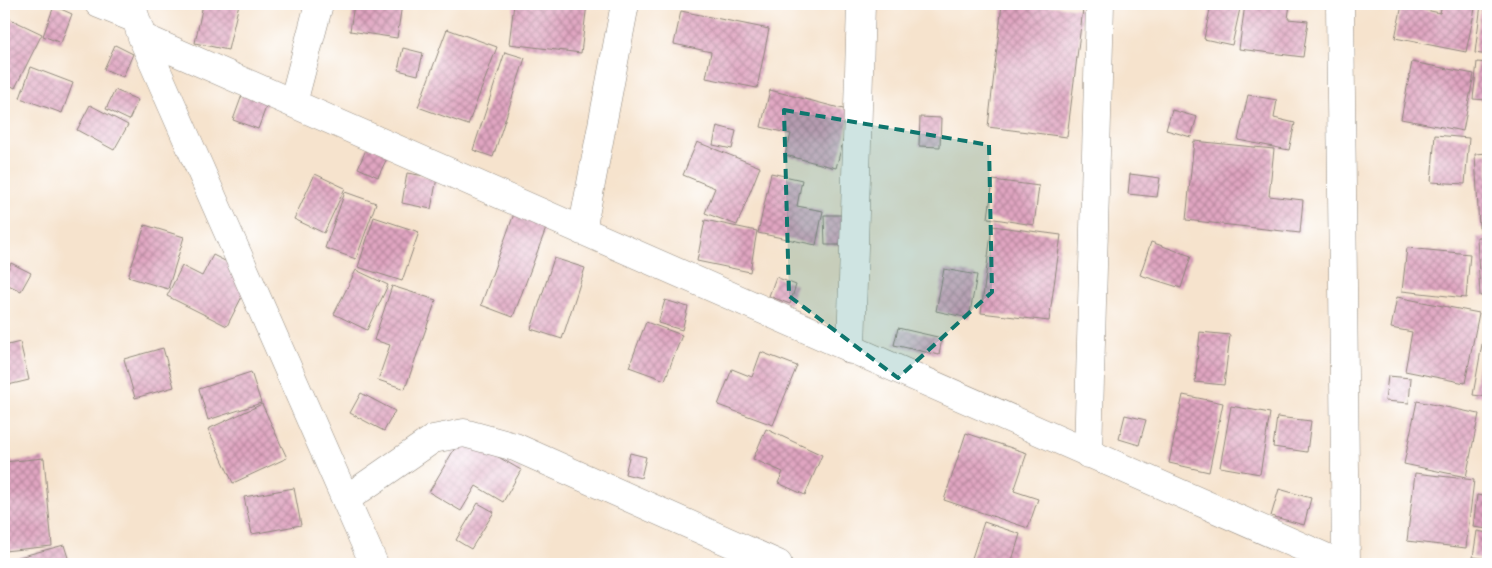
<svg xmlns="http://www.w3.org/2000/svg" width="1492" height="568" viewBox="0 0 1492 568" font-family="Caveat,sans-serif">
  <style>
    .building { fill: url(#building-cross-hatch) }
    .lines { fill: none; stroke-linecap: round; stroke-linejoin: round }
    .street-casing { stroke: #90877c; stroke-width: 29 }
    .street { stroke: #fff; stroke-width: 28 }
    .marked { fill: #0f766e; fill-opacity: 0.2; stroke: #0f766e; stroke-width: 4; stroke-dasharray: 10 6; stroke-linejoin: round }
  </style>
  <defs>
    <pattern id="building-cross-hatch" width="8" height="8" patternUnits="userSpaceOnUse" patternTransform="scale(1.25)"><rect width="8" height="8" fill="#e0a5c1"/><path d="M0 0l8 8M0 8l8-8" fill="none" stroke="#b6879d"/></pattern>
  </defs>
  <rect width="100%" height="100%" fill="#fff"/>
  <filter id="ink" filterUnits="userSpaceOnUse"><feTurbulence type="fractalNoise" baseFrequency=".02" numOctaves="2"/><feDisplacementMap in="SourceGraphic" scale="10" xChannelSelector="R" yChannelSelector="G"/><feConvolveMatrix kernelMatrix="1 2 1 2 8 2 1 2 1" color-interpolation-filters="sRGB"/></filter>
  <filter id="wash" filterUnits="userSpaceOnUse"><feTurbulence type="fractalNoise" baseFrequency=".0096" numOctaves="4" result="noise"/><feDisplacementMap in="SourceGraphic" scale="20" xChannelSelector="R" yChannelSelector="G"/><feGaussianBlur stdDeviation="1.12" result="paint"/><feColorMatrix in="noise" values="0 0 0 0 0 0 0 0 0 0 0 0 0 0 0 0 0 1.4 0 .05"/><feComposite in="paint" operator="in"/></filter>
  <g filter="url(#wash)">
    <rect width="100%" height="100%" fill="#f6e3cd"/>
    <g id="blocks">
      <path class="building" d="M203 4H239L228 50 195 43Z
        M354 4H402L397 38 350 31Z
        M514 4H587L581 53 509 44Z
        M1002 4H1034L1083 9 1067 137 988 127Z
        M1211 4H1241L1232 45 1204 39Z
        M1245 4H1290L1288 19 1308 21 1303 57 1239 49Z
        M1442 4H1476L1466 52 1395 38 1402 5 1440 13Z
        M1481 4 1488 5V55L1475 53Z
        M54 6 72 14 61 43 43 36Z
        M681 11 769 29 757 88 706 78 711 52 674 44Z
        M4 16 42 34 15 88 4 82Z
        M447 29 497 47 468 125 418 107Z
        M115 45 133 54 123 77 104 69Z
        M403 48 423 53 418 75 398 70Z
        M505 52 525 58 493 157 473 150Z
        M1412 62 1474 74 1463 131 1401 119Z
        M1477 62 1488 63V100L1473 99Z
        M31 67 73 83 62 113 20 98Z
        M245 87 270 96 258 129 233 120Z
        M115 90 138 100 129 120 106 109Z
        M770 90 851 111 836 168 785 155 791 134 761 127Z
        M1248 95 1277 100 1274 118 1295 123 1289 150 1238 140Z
        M90 105 128 125 114 150 77 130Z
        M1172 110 1197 117 1191 137 1166 130Z
        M920 117 941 118 940 147 919 146Z
        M717 126 736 131 732 149 713 145Z
        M1435 135 1469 138 1465 184 1431 182Z
        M1194 141 1274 149 1269 196 1303 200 1300 233 1186 220Z
        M697 142 760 167 737 225 705 213 715 188 683 175Z
        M368 145 389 154 378 177 358 168Z
        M1488 153V228H1479L1475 154Z
        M407 173 437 178 431 209 402 203Z
        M771 173 802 180 797 206 823 211 816 245 758 233Z
        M315 174 345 188 324 233 294 219Z
        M1130 174 1160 178 1157 197 1128 194Z
        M993 180 1039 186 1034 225 988 218Z
        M345 192 376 203 356 259 325 248Z
        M515 211 548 223 513 317 481 305Z
        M824 215H843L844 245H825Z
        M374 217 419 232 402 281 358 267Z
        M705 220 757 231 750 272 697 261Z
        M145 225 184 237 168 289 128 277Z
        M992 226 1061 235 1049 321 981 313Z
        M1477 237H1488V295L1480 296Z
        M1151 242 1191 256 1181 288 1140 275Z
        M1407 248 1470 254 1466 298 1402 291Z
        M213 255 253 275 227 326 167 296 182 266 202 276Z
        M554 258 585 268 562 339 531 329Z
        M11 263 31 273 21 291 4 283V277Z
        M944 269 977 275 969 318 936 311Z
        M356 270 388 285 367 330 334 314Z
        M776 277 796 285 790 304 769 296Z
        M392 286 436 300 405 389 378 380 390 345 374 340Z
        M1397 297 1479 313 1465 383 1405 371 1412 332 1391 328Z
        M665 300 688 307 682 330 658 323Z
        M1487 316H1488V397L1473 395Z
        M646 322 682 335 665 380 629 367Z
        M898 328 942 338 939 355 894 345Z
        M1200 332 1230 335 1224 385 1195 382Z
        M20 342 29 380 4 386V346Z
        M163 348 174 387 135 398 124 359Z
        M761 352 797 366 773 425 718 405 732 369 752 377Z
        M251 372 261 403 208 420 199 389Z
        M1388 376 1411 378 1409 403 1385 401Z
        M361 393 395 411 384 431 350 413Z
        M1183 395 1223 403 1209 472 1169 463Z
        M1417 401 1479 414 1466 477 1404 464Z
        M262 404 287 458 233 483 208 429Z
        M1231 406 1270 413 1260 474 1220 467Z
        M1125 415 1146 420 1139 445 1119 439Z
        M1277 417 1311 421 1307 452 1273 447Z
        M766 429 822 455 805 495 778 483 783 472 753 459Z
        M966 433 1027 453 1014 491 1038 499 1028 528 944 500Z
        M462 436 521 470 503 502 476 486 461 511 429 492Z
        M630 453 646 457 641 478 625 474Z
        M44 458 52 546 4 551V462Z
        M1415 473 1474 480 1466 548 1407 541Z
        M294 488 301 525 252 534 244 497Z
        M1279 489 1311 498 1304 525 1271 516Z
        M1477 495 1488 497V529L1473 527Z
        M478 503 494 512 471 549 456 540Z
        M984 522 1020 534 1011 564H970Z
        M1477 531 1488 533V559L1473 557Z
        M64 545 70 564H4V561Z"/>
    </g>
  </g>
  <g filter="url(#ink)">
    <use href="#blocks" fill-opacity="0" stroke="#90877c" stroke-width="1"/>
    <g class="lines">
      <defs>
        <path id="street" d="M99 4 136 19
          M131 4 142 37 374 564
          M1340 4 1346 564
          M142 37 1341 564
          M293 103 319 4
          M582 231 625 4
          M851 350 861 4
          M1088 454 1100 4
          M346 499 433 439 464 433 515 447 778 564"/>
      </defs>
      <use href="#street" class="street-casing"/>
      <use href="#street" class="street"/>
    </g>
  </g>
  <path class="marked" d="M784 110 989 145 992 292 898 378 789 296Z"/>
  <rect width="1492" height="568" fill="none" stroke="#fff" stroke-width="20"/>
</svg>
